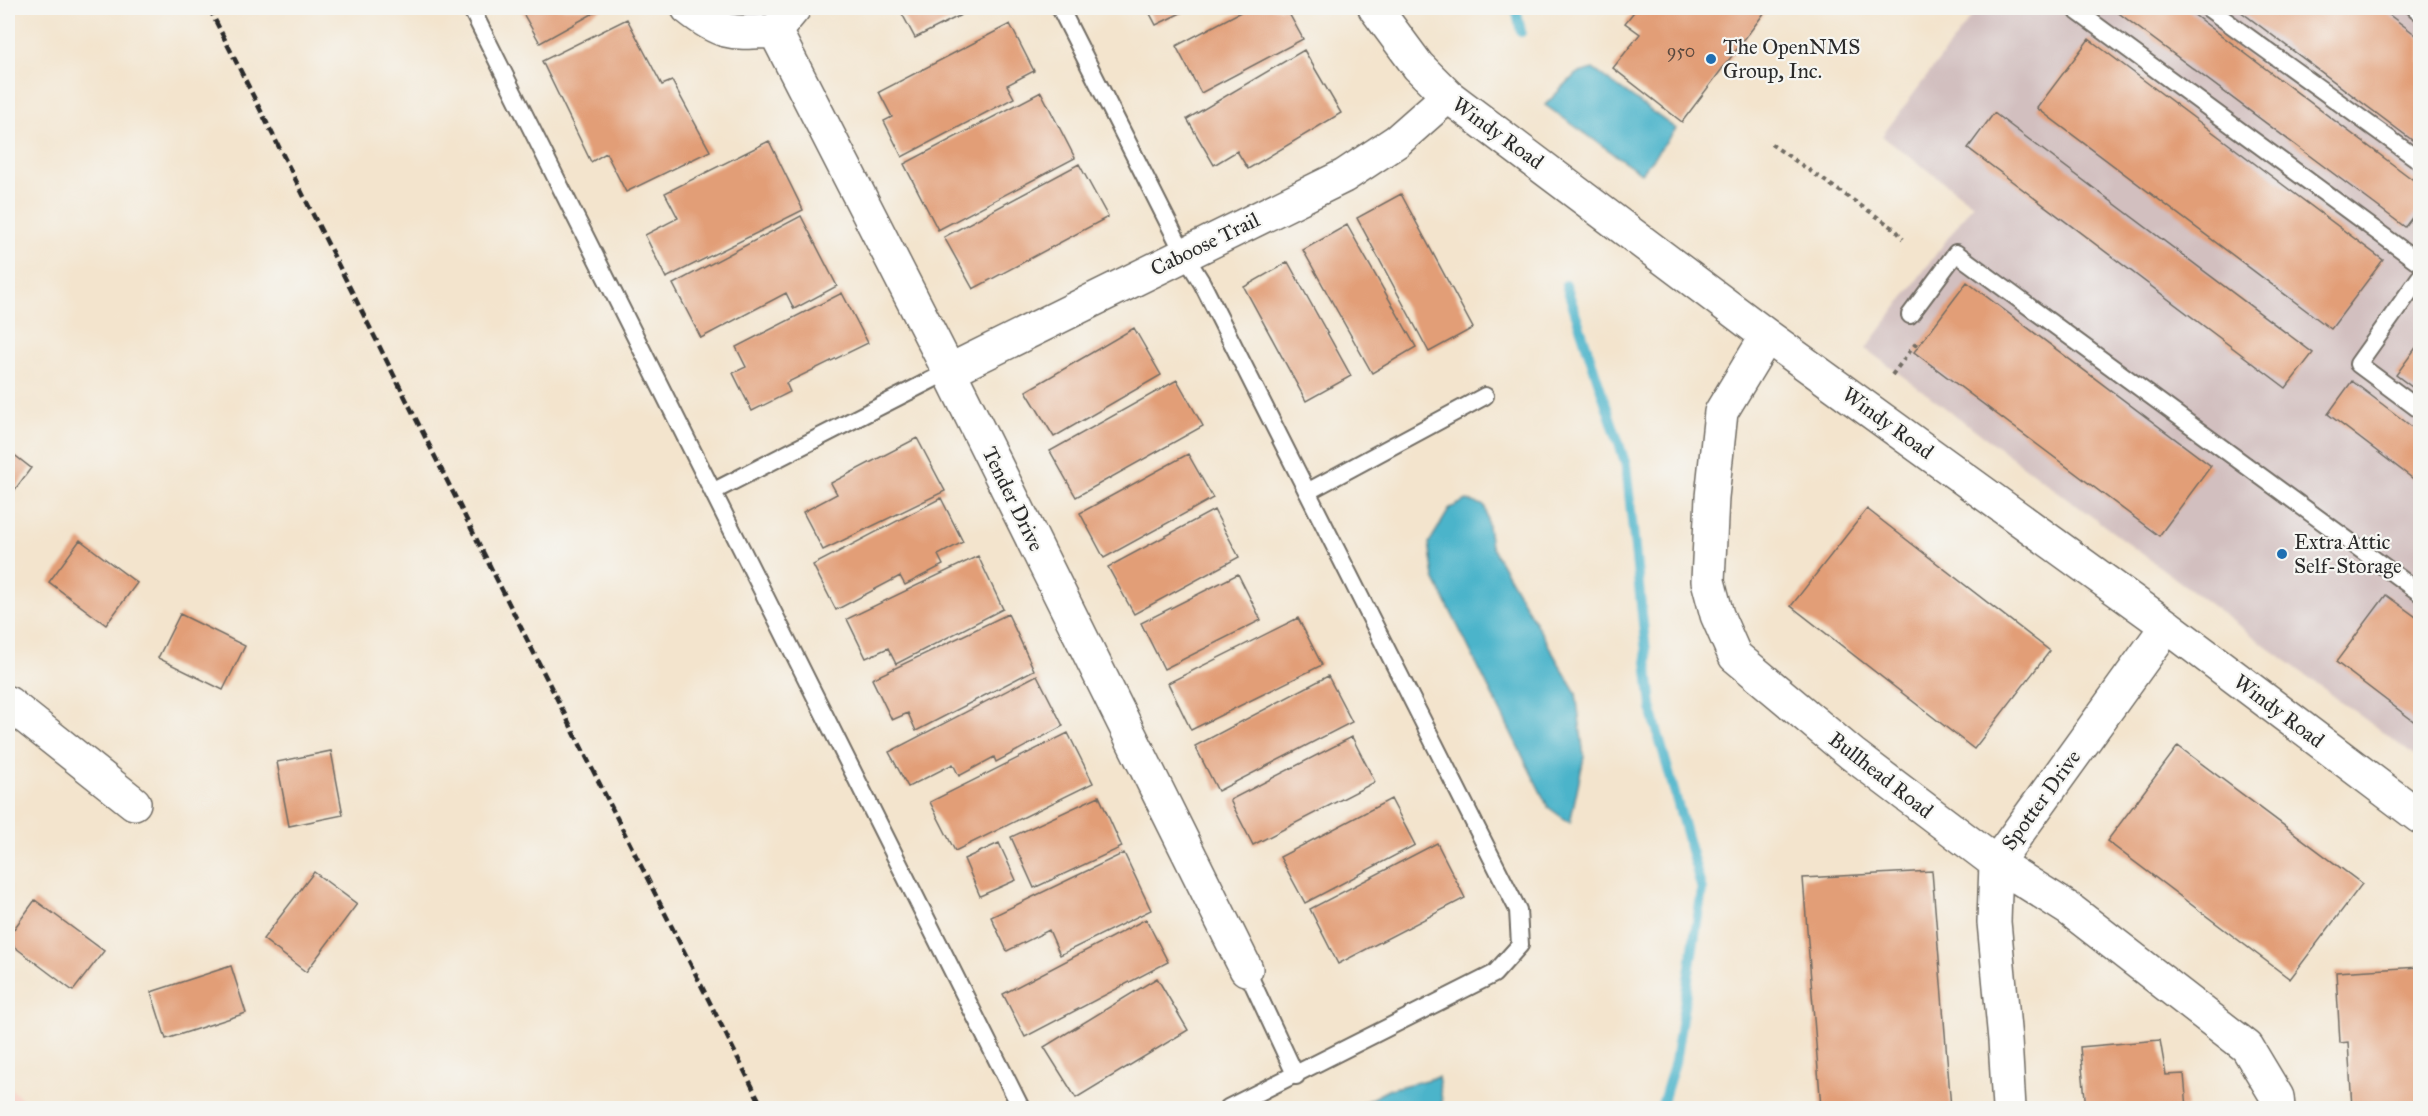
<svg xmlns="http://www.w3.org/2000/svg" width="2428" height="1116" viewBox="0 0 2428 1116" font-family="'IM FELL Great Primer',serif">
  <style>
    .built { fill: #f7d1c6 }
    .industrial { fill: #d2bfbf }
    .water { fill: #4bb4ca; stroke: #3b707a; stroke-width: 1.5 }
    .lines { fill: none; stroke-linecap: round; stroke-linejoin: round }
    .stream { stroke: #4bb4ca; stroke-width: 10 }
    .building { fill: #e29e77 }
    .lane-casing { stroke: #716c64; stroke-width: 20 }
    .street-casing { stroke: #716c64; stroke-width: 36 }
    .path { stroke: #716c64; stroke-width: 4; stroke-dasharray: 4.5 4.5; stroke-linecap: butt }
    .lane { stroke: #fff; stroke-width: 16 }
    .street { stroke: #fff; stroke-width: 33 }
    .rail { stroke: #2b2b2b; stroke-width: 4.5; stroke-dasharray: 9 4.5; stroke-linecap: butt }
    .poi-dot { fill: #1f6fb2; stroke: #f6f6f2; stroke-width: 2 }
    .labels { text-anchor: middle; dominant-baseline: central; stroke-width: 4.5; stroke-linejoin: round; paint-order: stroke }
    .number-label { font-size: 18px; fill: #59483e }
    .poi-label { font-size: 21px; fill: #2b2b2b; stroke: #f6f6f2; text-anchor: start }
    .street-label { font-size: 21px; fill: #2b2b2b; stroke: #f6f6f2 }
  </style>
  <rect width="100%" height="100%" fill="#f6f6f2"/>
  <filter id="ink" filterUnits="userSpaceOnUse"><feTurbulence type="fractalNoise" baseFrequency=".0167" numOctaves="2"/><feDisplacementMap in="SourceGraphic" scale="12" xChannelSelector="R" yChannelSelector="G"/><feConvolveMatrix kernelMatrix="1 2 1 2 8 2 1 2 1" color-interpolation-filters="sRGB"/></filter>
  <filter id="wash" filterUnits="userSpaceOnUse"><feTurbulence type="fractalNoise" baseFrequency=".008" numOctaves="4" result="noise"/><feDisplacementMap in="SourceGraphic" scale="24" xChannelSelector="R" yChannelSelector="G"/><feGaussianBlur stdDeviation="1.35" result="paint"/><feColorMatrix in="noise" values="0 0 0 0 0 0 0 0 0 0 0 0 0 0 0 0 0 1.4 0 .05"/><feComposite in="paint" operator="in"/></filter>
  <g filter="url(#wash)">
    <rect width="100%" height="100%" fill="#f3e4cd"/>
    <path class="built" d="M8 1086 32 1108H8Z"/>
    <path class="industrial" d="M1978 8H2420V760L1866 349 1973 204 1882 136Z"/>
    <path class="water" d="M1593 69 1676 129 1641 173 1545 105 1576 74Z
      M1467 500 1485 506 1491 546 1576 693 1584 757 1570 823 1548 807 1434 578 1429 543 1450 508Z
      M1438 1077 1443 1106 1441 1108H1353L1390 1089Z"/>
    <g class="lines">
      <path class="stream" d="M1516 8 1521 32
        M1566 285 1626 465 1653 716 1702 890 1675 1062 1661 1108"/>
    </g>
    <g id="blocks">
      <path class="building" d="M520 8H603L540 43Z
        M899 8H975L915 38Z
        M1147 8H1191L1156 25Z
        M1248 8H1286L1303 39 1201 93 1176 46Z
        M1637 8H1768L1682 122 1613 68 1640 34 1625 23Z
        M2112 8H2185L2420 185V207L2405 227Z
        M2236 8H2380L2420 38V146Z
        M627 19 662 85 672 81 710 151 626 192 606 153 591 162 542 61Z
        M1010 24 1034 71 1007 85 1014 98 902 157 884 121 892 117 879 92Z
        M2089 39 2383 260 2331 329 2037 108Z
        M1304 50 1341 113 1248 169 1237 151 1214 165 1187 119Z
        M1041 92 1075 158 938 230 904 164Z
        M1994 113 2313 353 2286 388 1968 148Z
        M769 141 803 210 666 278 645 235 678 218 665 193Z
        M1079 164 1108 217 973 289 944 237Z
        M1401 194 1473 328 1429 352 1357 218Z
        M801 216 837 286 794 309 786 293 701 338 673 284Z
        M1347 225 1416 347 1372 373 1303 250Z
        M1288 262 1351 376 1306 401 1244 287Z
        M1967 282 2211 466 2159 536 1914 352Z
        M842 293 868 343 786 383 790 392 752 411 733 373 746 367 736 347Z
        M1134 328 1161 375 1054 437 1026 391Z
        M2420 342V393L2396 375Z
        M1177 380 1203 426 1076 497 1050 451Z
        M2352 381 2420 433V484L2328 414Z
        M917 438 945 491 823 550 803 512 837 494 831 483Z
        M8 450 31 468 8 499Z
        M1188 454 1213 498 1104 558 1080 513Z
        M941 498 963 542 938 555 943 565 905 585 900 576 836 610 813 565Z
        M1867 509 2050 651 1974 749 1791 606Z
        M1214 510 1239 557 1134 614 1108 567Z
        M80 540 137 583 106 625 49 582Z
        M978 556 1003 609 896 664 888 648 866 658 847 619Z
        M1238 574 1261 620 1164 669 1141 623Z
        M2386 595 2420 620V726L2336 662Z
        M180 614 245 646 223 690 158 658Z
        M1008 614 1034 670 916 731 908 713 892 720 872 679Z
        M1298 618 1322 665 1191 730 1168 683Z
        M1037 675 1063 726 996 762 994 757 959 776 953 764 908 787 889 752Z
        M1328 676 1352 722 1218 791 1195 746Z
        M1068 733 1093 783 955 851 930 802Z
        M1352 737 1375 782 1253 845 1230 800Z
        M2178 746 2362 884 2290 979 2107 841Z
        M331 751 343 815 289 826 277 762Z
        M1099 796 1122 847 1034 888 1011 837Z
        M1391 799 1415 845 1305 903 1280 857Z
        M999 843 1016 880 980 896 964 859Z
        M1437 843 1465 898 1338 964 1310 909Z
        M1124 853 1151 910 1060 955 1049 930 1007 951 991 917Z
        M1932 871 1951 1108H1821L1803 878Z
        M314 872 357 904 306 972 263 939Z
        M35 900 104 951 73 991 8 942V937Z
        M1146 919 1168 962 1025 1037 1003 994Z
        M231 966 246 1013 166 1039 151 992Z
        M2420 967V1108H2352L2348 1042 2340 1043 2336 972Z
        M1157 978 1188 1030 1076 1098 1044 1047Z
        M2160 1040 2166 1075 2184 1074 2187 1108H2086L2080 1047Z"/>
    </g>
  </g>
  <g filter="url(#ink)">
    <use href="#blocks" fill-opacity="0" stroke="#716c64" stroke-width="1.5"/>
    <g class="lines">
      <defs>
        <path id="lane" d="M471 8 1021 1108
          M1060 8 1184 254 1202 283 1518 910 1520 945 1494 974 1228 1108
          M2082 8 2078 12 2420 263
          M2208 8 2420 161
          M2415 8 2420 12
          M2420 277 2358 364 2420 410
          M1910 315 1956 253 2420 593
          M714 491 949 371
          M1307 492 1485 396
          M1246 969 1296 1076"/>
        <path id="street" d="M688 8C723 36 732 33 775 31L794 8
          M1375 8 1418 66 1448 96 1767 336 2167 626 2420 817
          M775 31 949 371 1246 969
          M1767 336 1721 412 1712 497 1708 581 1717 615 1735 656 1852 754 1996 863 2069 909 2247 1047 2277 1097 2278 1108
          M949 371 1344 176 1397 141 1448 96
          M8 703 134 803
          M2009 1108 2005 1040 1994 922 1996 863 2167 626"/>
      </defs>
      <use href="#lane" class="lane-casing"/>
      <use href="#street" class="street-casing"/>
      <path class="path" d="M1771 144 1895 229 1903 239
        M1892 375 1917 342"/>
      <use href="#lane" class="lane"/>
      <use href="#street" class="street"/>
      <path class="rail" d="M209 8 763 1108"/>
    </g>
  </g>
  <g class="poi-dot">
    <circle cx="1711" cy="59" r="6"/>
    <circle cx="2282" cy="554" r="6"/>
  </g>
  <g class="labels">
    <g class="number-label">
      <text x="1681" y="51">950</text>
    </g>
    <g class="poi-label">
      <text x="1723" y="47">The OpenNMS<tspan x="1723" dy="24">Group, Inc.</tspan></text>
      <text x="2294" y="542">Extra Attic<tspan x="2294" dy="24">Self-Storage</tspan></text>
    </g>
    <g class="street-label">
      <text transform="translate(1498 133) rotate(36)">Windy Road</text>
      <text transform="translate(1205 244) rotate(-26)">Caboose Trail</text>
      <text transform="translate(1888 423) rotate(36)">Windy Road</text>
      <text transform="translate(1013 499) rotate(64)">Tender Drive</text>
      <text transform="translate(2279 711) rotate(37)">Windy Road</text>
      <text transform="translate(1881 775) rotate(38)">Bullhead Road</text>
      <text transform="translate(2041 800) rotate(-54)">Spotter Drive</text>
    </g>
  </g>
  <rect width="2428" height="1116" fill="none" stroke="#f6f6f2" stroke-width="30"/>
</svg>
